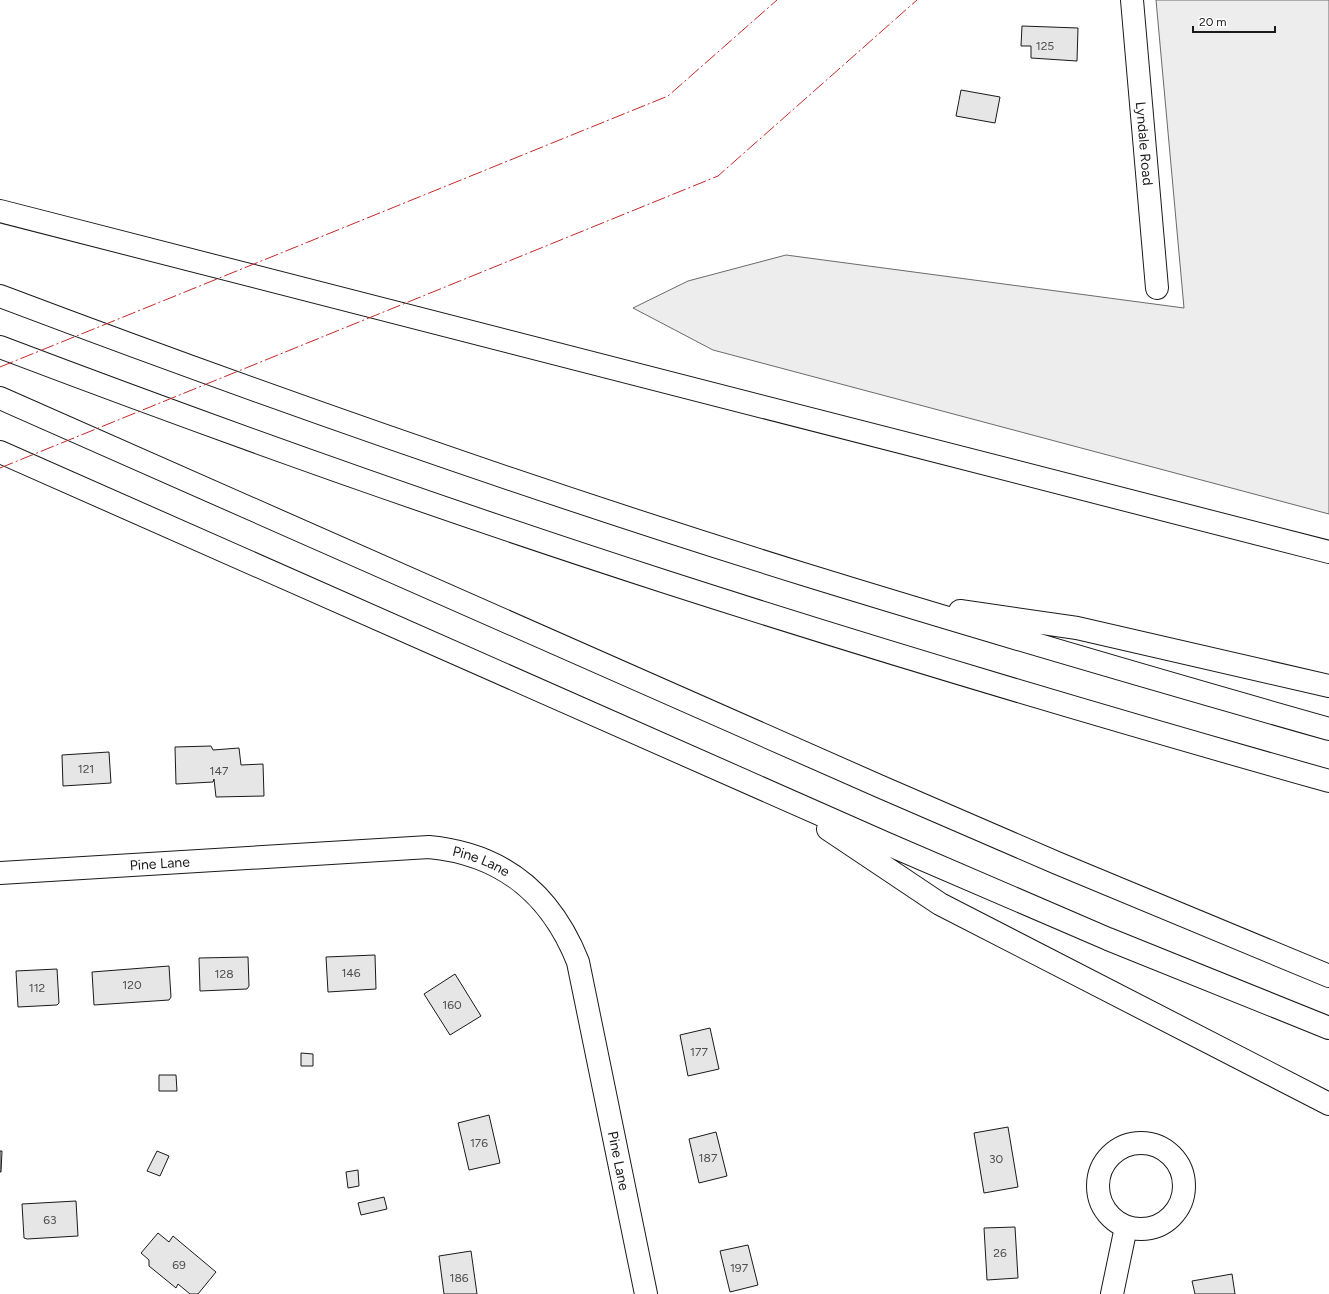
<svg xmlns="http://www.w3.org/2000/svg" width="1329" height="1294" viewBox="0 0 1329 1294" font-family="Figtree,sans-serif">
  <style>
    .built { fill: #ededed; stroke: #6a6a6a }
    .building { fill: #e6e6e6; stroke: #1a1a1a }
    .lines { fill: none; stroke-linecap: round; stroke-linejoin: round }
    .minor-casing { stroke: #1a1a1a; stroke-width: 24 }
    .motorway-casing { stroke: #1a1a1a; stroke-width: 24 }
    .minor { stroke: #fff; stroke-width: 22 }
    .motorway { stroke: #fff; stroke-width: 22 }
    .power { stroke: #c62828; stroke-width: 1; stroke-dasharray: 14 3 2 3; stroke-linecap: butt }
    .labels { text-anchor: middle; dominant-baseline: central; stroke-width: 3; stroke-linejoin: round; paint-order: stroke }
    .number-label { font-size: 12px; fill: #4d4d4d }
    .street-label { font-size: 14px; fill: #1a1a1a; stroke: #fff }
  </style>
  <rect width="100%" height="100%" fill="#fff"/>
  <path class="built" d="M1156 0H1329V514L713 350 633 308 688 281 786 255 1184 308Z"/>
  <path class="building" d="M1022 26 1078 28 1077 61 1031 58V46H1021Z
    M961 90 1000 97 995 123 956 116Z
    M211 746 213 750 239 748 241 765 263 764 264 796 216 797 214 779 213 782 176 784 175 747Z
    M109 752 111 783 63 786 62 755Z
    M375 955 376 989 328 992 326 957Z
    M248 957 249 986 247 989 200 991 199 958Z
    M169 966 171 997 169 1000 94 1005 92 972Z
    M57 969 59 1003 57 1005 18 1007 16 971Z
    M455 974 481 1016 450 1035 424 994Z
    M710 1028 719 1069 688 1076 680 1035Z
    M301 1053 313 1054V1066H301Z
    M159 1075H176L177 1091H159Z
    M489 1115 500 1163 469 1170 458 1123Z
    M1008 1127 1018 1187 984 1193 974 1133Z
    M716 1132 727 1176 699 1183 689 1139Z
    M0 1151H2L1 1172H0Z
    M157 1151 169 1156 160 1176 147 1171Z
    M358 1170 359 1186 348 1188 346 1172Z
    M384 1197 387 1209 361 1215 358 1203Z
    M76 1201 78 1236 27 1239 24 1238 22 1204Z
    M1015 1227 1018 1278 987 1280 984 1228Z
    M158 1233 169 1242 173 1236 216 1272 198 1294H190L178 1284 176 1288 149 1266V1260L141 1253Z
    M748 1245 758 1285 730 1292 720 1251Z
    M471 1251 477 1294H444L439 1256Z
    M1232 1274 1235 1294H1195L1192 1281Z"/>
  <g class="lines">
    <defs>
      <g id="minor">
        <path id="s1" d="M1132 0 1157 288"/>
        <path id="s2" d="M0 873 429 847C503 854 551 894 578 962L646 1294"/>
        <circle cx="1141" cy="1186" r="43"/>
        <path d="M1112 1294 1126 1227"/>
      </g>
      <path id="motorway" d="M0 211 1329 552
        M0 296C265 396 533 490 803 574 978 628 1153 679 1329 729
        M0 347C219 430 440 509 663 581 883 652 1106 718 1329 781
        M0 398 879 786 1057 863 1329 976
        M0 452 885 843 1108 939 1329 1028
        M960 611 1077 628 1329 686
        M828 829 940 904 1329 1104"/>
    </defs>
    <use href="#minor" class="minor-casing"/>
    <use href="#motorway" class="motorway-casing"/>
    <use href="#minor" class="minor"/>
    <use href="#motorway" class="motorway"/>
    <path class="power" d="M0 367 668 96 777 0
      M0 468 718 176 917 0"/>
  </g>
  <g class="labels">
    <g class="number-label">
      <text x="1045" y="46">125</text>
      <text x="86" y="769">121</text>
      <text x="219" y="771">147</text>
      <text x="351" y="973">146</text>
      <text x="224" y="974">128</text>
      <text x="132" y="985">120</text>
      <text x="37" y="988">112</text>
      <text x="452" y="1005">160</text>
      <text x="699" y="1052">177</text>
      <text x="479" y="1143">176</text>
      <text x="708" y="1158">187</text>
      <text x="996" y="1159">30</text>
      <text x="50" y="1220">63</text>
      <text x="1000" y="1253">26</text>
      <text x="179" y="1265">69</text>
      <text x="739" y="1268">197</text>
      <text x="459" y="1278">186</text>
    </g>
    <g class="street-label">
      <text stroke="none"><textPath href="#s1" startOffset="144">Lyndale Road</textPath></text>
      <text stroke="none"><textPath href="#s2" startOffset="160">Pine Lane</textPath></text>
      <text stroke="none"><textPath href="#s2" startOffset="484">Pine Lane</textPath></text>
      <text stroke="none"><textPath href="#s2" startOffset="832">Pine Lane</textPath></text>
    </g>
  </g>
  <path d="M1193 26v6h82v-6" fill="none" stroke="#1a1a1a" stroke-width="2"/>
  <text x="1199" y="26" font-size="12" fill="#1a1a1a" stroke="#ffffff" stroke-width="3" paint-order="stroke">20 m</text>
</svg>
